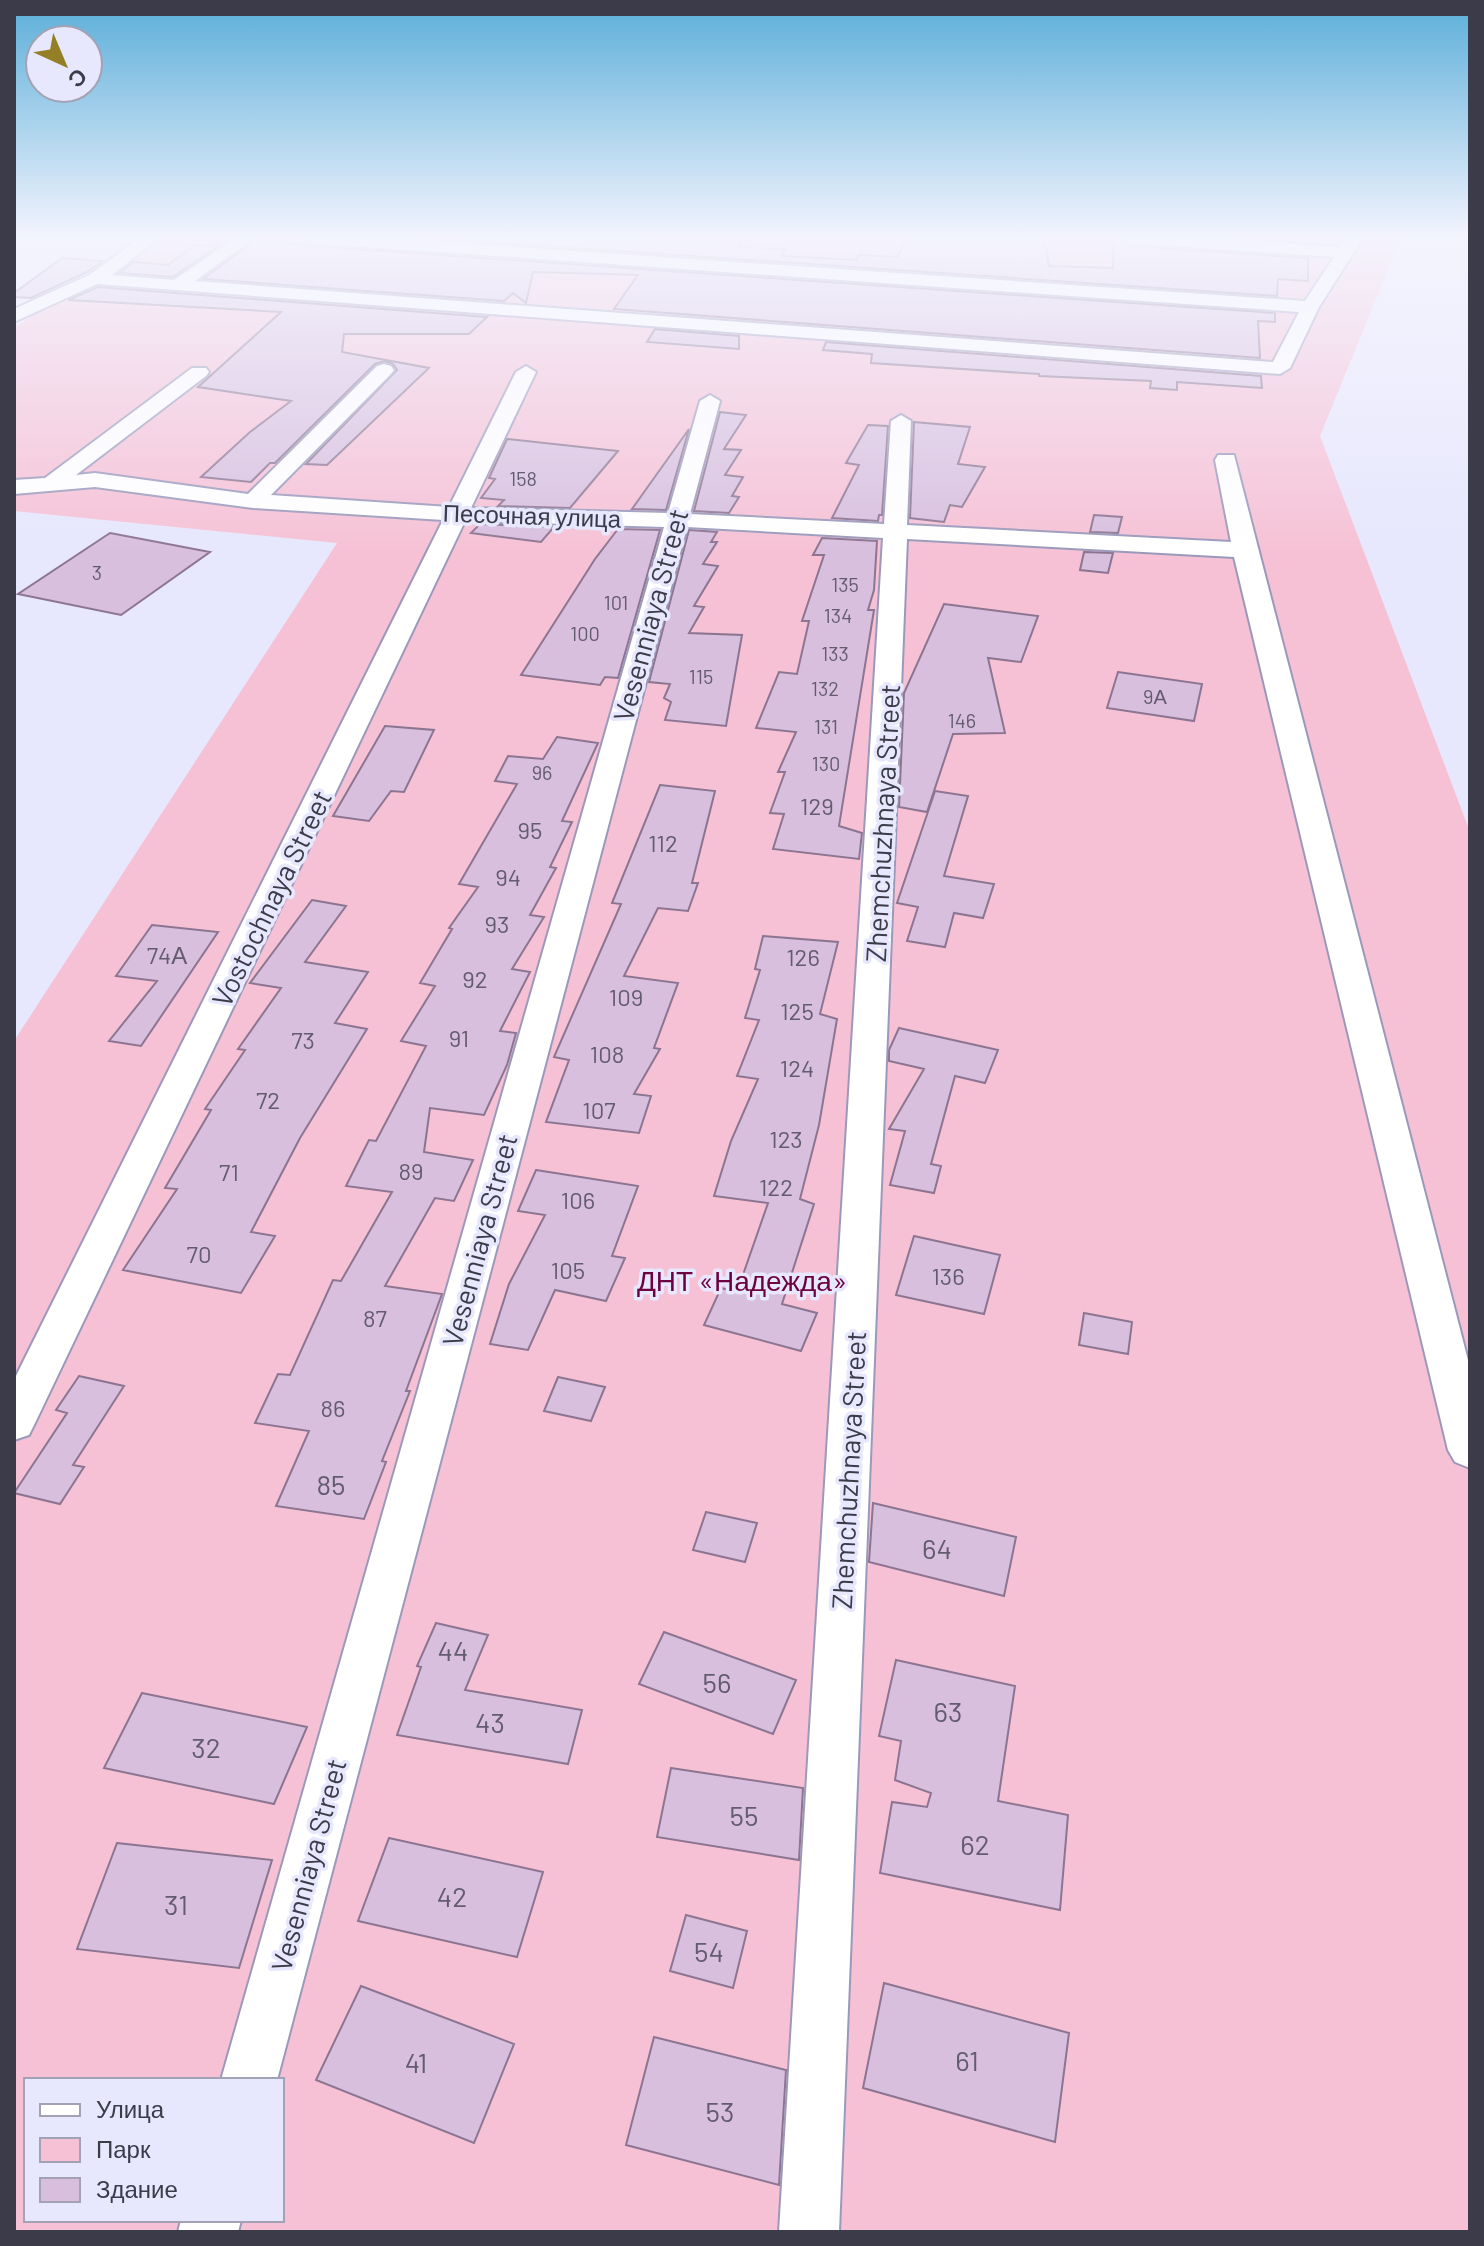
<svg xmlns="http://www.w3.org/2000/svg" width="1484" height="2246" viewBox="0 0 1484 2246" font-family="Barlow,sans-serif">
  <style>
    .green { fill: #f6c1d5; fill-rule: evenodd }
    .building { fill: #d8bfde; stroke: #8c7591; stroke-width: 2 }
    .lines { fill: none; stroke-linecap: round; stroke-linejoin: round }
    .minor-casing { stroke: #9a99bb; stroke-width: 4 }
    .minor { fill: #fff; fill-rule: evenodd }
    .labels { text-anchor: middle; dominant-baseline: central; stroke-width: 7; stroke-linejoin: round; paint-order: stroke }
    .far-number-label { font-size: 20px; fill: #635c6f }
    .far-street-label { font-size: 24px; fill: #3c3b4a; stroke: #e7e7fd }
    .number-label { font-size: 24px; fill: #635c6f }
    .street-label { font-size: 28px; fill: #3c3b4a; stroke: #e7e7fd }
    .park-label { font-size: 28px; fill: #6c023f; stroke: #e7e7fd }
    .near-number-label { font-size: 28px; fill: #635c6f }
  </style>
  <rect width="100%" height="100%" fill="#e7e7fd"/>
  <path class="green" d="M147 238H1401L1320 436 1470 832V2232H14V1041L337 543 14 511V328ZM26 2080H282V2220H26Z"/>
  <path class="building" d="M429 238H649L647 241 741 243 739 247 785 249 782 256 856 260 859 255 897 257 906 238H1044L1049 266 1113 268 1114 238H1117L1128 246 1308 258V281L1278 279 1277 296Z
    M257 239 291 240 288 243 310 246 1275 313V322L1258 321 1260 358 614 309 638 275 533 272 526 303 513 293 504 301 203 279Z
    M195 245 218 246 173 277 120 273 133 262 168 265Z
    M62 258 103 261 87 272 31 298 14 297V293Z
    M98 287 487 317 469 334H344L342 352 429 368 327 465 306 464 397 370 393 364 385 361 375 364 275 463H270L251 482 201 477 250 432 291 401 198 387 281 312 68 300Z
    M655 329 739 336V349L647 342Z
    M826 342 1261 376 1262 388 1177 382V390L1150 388 1151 381 1039 376V374L871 363 872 354 823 350Z
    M720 412 746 415 724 449 741 450 725 475 743 477 732 496 739 497 729 513 694 511Z
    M914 422 970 427 958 464 985 467 962 507 950 505 944 522 910 518Z
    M868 425 888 426 882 515H879L878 521 832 518 859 465 846 463Z
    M689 429 666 510 632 509Z
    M507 439 618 451 570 508 498 506 504 500 481 498 495 479 489 478Z
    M1094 515 1122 517 1118 533 1090 532Z
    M480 524 554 527 541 542 471 533Z
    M618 529 660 530 618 678 605 677 600 685 521 675 595 559Z
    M689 530 717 532 711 542H717L703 564 718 566 694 606 704 607 689 633 742 635 726 726 665 720 671 702 664 698 670 684 649 682Z
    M110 533 210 552 121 615 18 594Z
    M822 538 877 541 874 590 868 610H874L839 826 862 833 859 859 773 849 784 814 770 813 785 772H778L796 732 756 728 779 672 797 674 809 621H802L824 555H813Z
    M1084 552 1113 553 1108 573 1080 570Z
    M944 604 1038 616 1021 662 988 658 1005 733 953 734 927 812 899 807 904 693Z
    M1118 672 1202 684 1194 721 1107 708Z
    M385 726 434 730 404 792 391 791 369 821 333 816Z
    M557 737 598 743 562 821 572 822 550 867 556 868 530 915 544 917 512 969 530 972 500 1031 516 1033 507 1065 484 1115 430 1108 424 1152 473 1160 454 1201 435 1198 385 1286 442 1294 406 1391H410L382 1461 386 1462 364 1519 276 1506 309 1431 255 1423 278 1374 290 1375 333 1280 341 1281 392 1192 346 1186 369 1140 376 1141 426 1046 401 1041 435 986 420 983 452 929 449 928 478 887 459 884 517 784 495 781 508 756 543 759Z
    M660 785 715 791 692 883H698L688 911 658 908 624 976 678 983 654 1048 660 1049 634 1094 651 1096 639 1133 546 1122 569 1060 554 1057 621 904 612 903Z
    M935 791 968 796 944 876 994 884 983 918 954 913 945 947 907 941 918 907 897 903Z
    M312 900 346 906 305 962 368 972 335 1023 367 1029 300 1138 251 1232 275 1236 241 1293 123 1270 177 1189 165 1188 211 1110 205 1109 245 1050 238 1049 281 988 250 983Z
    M152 925 218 932 141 1046 109 1041 157 981 116 976Z
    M763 936 838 942 820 1014 837 1019 819 1125 800 1199 814 1204 782 1304 817 1313 801 1351 704 1325 721 1288 737 1292 768 1203 714 1196 731 1141 758 1079 737 1076 759 1020 745 1018 760 970 755 969Z
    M899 1028 998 1050 985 1083 955 1076 931 1164 941 1166 934 1193 890 1185 905 1131 889 1129 924 1069 889 1061V1050Z
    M536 1170 638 1186 612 1256 625 1258 606 1301 555 1290 528 1350 490 1344 509 1284 545 1215 518 1211Z
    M914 1236 1000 1255 984 1314 896 1295Z
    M1084 1313 1132 1322 1128 1354 1079 1345Z
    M79 1376 124 1386 73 1465 84 1467 60 1504 14 1493 67 1413 56 1410Z
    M558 1377 605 1387 591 1421 544 1411Z
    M873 1503 1016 1537 1004 1596 869 1562Z
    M706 1512 757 1523 745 1562 693 1550Z
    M436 1623 488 1635 465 1690 582 1710 568 1764 397 1735 421 1667 417 1666Z
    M664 1632 796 1680 773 1734 639 1684Z
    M896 1660 1015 1686 998 1801 1068 1815 1060 1910 880 1873 892 1802 927 1807 931 1793 895 1780 901 1741 879 1736Z
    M142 1693 307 1727 274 1804 104 1768Z
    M671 1768 803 1788 799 1860 657 1837Z
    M389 1838 543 1872 517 1957 358 1921Z
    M117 1843 272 1860 239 1968 77 1949Z
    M686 1915 747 1931 733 1988 670 1971Z
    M884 1983 1069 2033 1055 2142 863 2088Z
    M361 1986 514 2044 474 2143 316 2080Z
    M654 2037 786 2070 779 2185 626 2145Z"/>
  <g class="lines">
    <defs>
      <path id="minor" d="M140 238H159L112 275 174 280 235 238H254L195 281 1273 362 1299 312 310 243 302 238H384L1305 301 1334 257 1128 243 1120 238H1203L1340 247 1347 238H1363L1319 307 1290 368 1280 374 97 284 14 322V309L89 275Z
        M384 364 391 366 394 370 391 374 271 495 449 507 516 372 526 366 536 372 471 508 668 513 700 401 710 395 720 401 690 514 884 524 891 421 901 415 911 421 907 525 1231 542 1215 460 1218 455H1234L1470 1368V1468L1455 1462 1448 1450 1234 557 907 539 839 2232H779L883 538 687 527 277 2080H221L664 527 465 521 35 1423 29 1435 14 1440V1380L443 520 253 508 95 487 14 494V480L45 478 192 368H206L209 372 206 376 76 475 95 473 248 494 377 366Z
        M181 2220H241L238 2232H178Z"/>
    </defs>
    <use href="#minor" class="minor-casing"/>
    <use href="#minor" class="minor"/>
  </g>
  <linearGradient id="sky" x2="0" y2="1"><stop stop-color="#5aaed9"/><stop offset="0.43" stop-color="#f4f4fe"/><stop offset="1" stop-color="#f4f4fe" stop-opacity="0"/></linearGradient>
  <rect width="1484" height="553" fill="url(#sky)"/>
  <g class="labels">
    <g class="far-number-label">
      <text x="523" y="478">158</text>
      <text x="97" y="572">3</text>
      <text x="845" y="584">135</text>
      <text x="616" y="602">101</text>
      <text x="838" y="615">134</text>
      <text x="585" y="633">100</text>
      <text x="835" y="653">133</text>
      <text x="701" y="676">115</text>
      <text x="825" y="688">132</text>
      <text x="1155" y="696">9А</text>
      <text x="962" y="720">146</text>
      <text x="826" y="726">131</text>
      <text x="826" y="763">130</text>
      <text x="542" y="772">96</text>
    </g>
    <g class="far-street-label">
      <text transform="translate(532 515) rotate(2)">Песочная улица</text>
    </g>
    <g class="number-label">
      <text x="817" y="805">129</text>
      <text x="530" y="829">95</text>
      <text x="663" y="842">112</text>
      <text x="508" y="876">94</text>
      <text x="497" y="923">93</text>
      <text x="167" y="954">74А</text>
      <text x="803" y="956">126</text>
      <text x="475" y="978">92</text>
      <text x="626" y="996">109</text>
      <text x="797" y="1010">125</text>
      <text x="459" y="1037">91</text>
      <text x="303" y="1039">73</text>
      <text x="607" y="1053">108</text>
      <text x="797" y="1067">124</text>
      <text x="268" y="1099">72</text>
      <text x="599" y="1109">107</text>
      <text x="786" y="1138">123</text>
      <text x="411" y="1170">89</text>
      <text x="229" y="1171">71</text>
      <text x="776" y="1186">122</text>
      <text x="578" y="1199">106</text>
      <text x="199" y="1253">70</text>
      <text x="568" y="1269">105</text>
      <text x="948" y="1275">136</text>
      <text x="375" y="1317">87</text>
      <text x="333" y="1407">86</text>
    </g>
    <g class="street-label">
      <text transform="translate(650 615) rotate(-75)">Vesenniaya Street</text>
      <text transform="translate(882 823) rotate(-87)">Zhemchuzhnaya Street</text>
      <text transform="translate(271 898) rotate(-64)">Vostochnaya Street</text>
      <text transform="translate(479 1240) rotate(-75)">Vesenniaya Street</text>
      <text transform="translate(848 1470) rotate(-87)">Zhemchuzhnaya Street</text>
      <text transform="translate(308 1865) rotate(-75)">Vesenniaya Street</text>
    </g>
    <g class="park-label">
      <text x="742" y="1280">ДНТ «Надежда»</text>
    </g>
    <g class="near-number-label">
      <text x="331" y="1484">85</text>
      <text x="937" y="1548">64</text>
      <text x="453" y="1650">44</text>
      <text x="717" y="1682">56</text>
      <text x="948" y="1711">63</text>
      <text x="490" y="1722">43</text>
      <text x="206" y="1747">32</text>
      <text x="744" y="1815">55</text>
      <text x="975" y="1844">62</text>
      <text x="452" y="1896">42</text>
      <text x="176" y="1904">31</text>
      <text x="709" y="1951">54</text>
      <text x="967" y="2060">61</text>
      <text x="416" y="2062">41</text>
      <text x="720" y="2111">53</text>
    </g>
  </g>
  <rect width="1484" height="2246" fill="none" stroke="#3c3b4a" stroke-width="32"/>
  <rect x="24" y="2078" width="260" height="144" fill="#e7e7fd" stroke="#a3a2b5" stroke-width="2"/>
  <rect x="40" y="2104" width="40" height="12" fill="#ffffff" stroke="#a3a2b5" stroke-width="2"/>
  <text x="96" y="2118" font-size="24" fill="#3c3b4a">Улица</text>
  <rect x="40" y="2138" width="40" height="24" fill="#f6c1d5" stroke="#a3a2b5" stroke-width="2"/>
  <text x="96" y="2158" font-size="24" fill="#3c3b4a">Парк</text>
  <rect x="40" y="2178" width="40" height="24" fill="#d8bfde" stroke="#a3a2b5" stroke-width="2"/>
  <text x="96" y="2198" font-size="24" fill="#3c3b4a">Здание</text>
  <g transform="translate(64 64) rotate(136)"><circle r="38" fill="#e7e7fd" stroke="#a3a2b5" stroke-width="2"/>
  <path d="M0-6L14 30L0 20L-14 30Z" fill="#947f26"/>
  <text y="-12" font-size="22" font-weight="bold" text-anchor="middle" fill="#3c3b4a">С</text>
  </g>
</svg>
